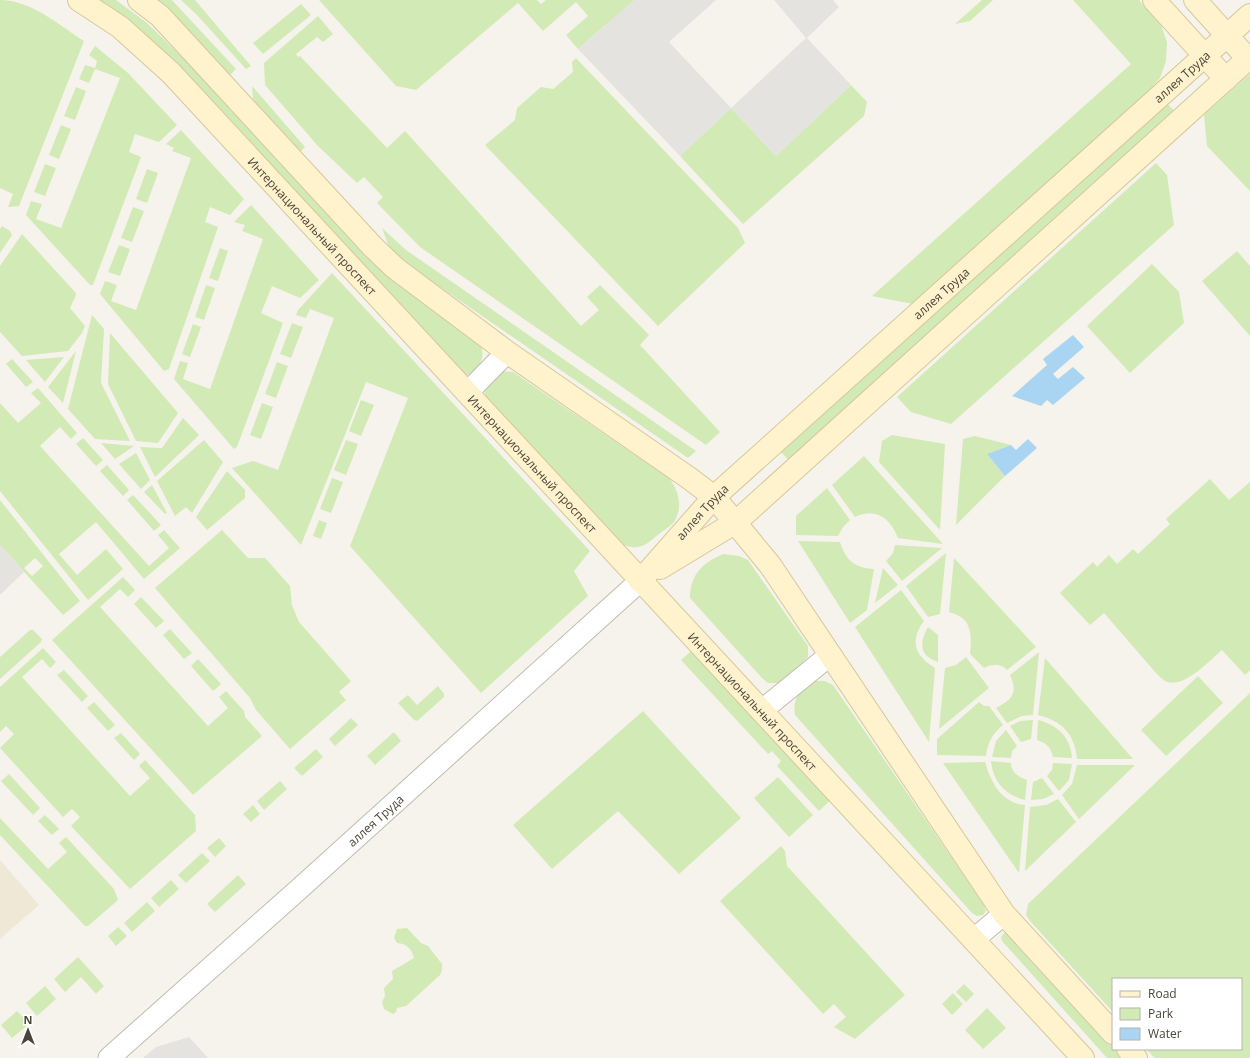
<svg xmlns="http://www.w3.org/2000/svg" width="1250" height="1058" viewBox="0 0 1250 1058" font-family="'Open Sans',sans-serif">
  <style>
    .education { fill: #efe8d6 }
    .green { fill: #d2eab5; fill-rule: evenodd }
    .parking { fill: #e5e3e0 }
    .water { fill: #a9d4f2 }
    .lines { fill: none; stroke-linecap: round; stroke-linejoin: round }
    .tertiary-casing { stroke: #c2bbae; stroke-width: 23 }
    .secondary-casing { stroke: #d6c79b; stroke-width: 24 }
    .tertiary { stroke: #fff; stroke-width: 21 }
    .secondary { stroke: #fff3cd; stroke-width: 22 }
    .labels { text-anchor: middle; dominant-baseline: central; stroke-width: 4; stroke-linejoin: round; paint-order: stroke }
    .street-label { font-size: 12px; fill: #4b4439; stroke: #fff }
  </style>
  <rect width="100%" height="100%" fill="#f6f3ec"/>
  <path class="education" d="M0 860 39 905 0 939Z"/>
  <path class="green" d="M0 0C31 0 59 25 84 41L19 206 8 207 13 194 0 188Z
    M97 0H116L147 23 184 59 366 257 481 346C486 360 478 369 466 376Z
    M158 0H172L236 69 230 75Z
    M181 0H195L251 66 246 69 197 15Z
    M319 0H537L541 4 546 0H698L605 25 578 49 566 35 588 16 576 2 543 31 518 3 416 90 396 86Z
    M982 0H993L970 21 955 24Z
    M1073 0H1139L1161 25 1167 42 1166 61 1160 78 1148 92 913 304 872 296 1131 64Z
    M301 4 311 15 263 54 253 43Z
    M318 16 333 34 323 42 317 37 296 54 298 57 300 56 387 148 405 131 581 326 599 310 587 297 600 285 649 335 640 345 720 432 706 445 420 247 377 203 383 197 364 177 357 183 318 146 265 85 264 63Z
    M95 46 128 73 177 125 159 142 135 134 129 152 141 157 93 285H90L26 215 31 201 42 204 36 219 61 228 120 78 95 69 89 83 79 79 85 65 95 68 97 61 89 55Z
    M576 58 738 228 745 243 658 326 485 145 515 120 517 108 541 87 553 89 573 72 572 62Z
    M1250 74V191L1207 146 1204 115Z
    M851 85 867 102 864 116 743 224 680 156 731 108 776 156Z
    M252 86 305 147 300 152 257 105 253 99Z
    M76 87 86 91 75 120 64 116Z
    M1166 102 1176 113 791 463 780 451Z
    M61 125 71 129 59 159 49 155Z
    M181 130 244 199 230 215 210 207 205 222 218 227 169 369 164 371 100 294 105 281 117 285 111 301 136 310 191 158 172 151 174 148 166 144Z
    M1156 163 1167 175 1174 225 951 424 911 412 897 397Z
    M45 164 56 168 45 196 34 192Z
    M147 169 158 173 147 203 136 199Z
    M251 205 319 280 300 298 272 286 261 313 283 323 237 447 234 449 174 379 180 361 188 363 183 379 210 389 263 239 242 231 245 225 234 222Z
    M133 207 144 211 132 242 121 238Z
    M2 226 10 231 12 235 0 253V229Z
    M382 228 406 250 696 451 688 458 404 262 389 247Z
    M22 234 75 292 76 295 70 308 85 326 82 333 68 351 22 356 0 332V266Z
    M119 245 130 249 120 276 108 272Z
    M220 248 228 251 218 281 209 278Z
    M1237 251 1250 266V336L1202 281Z
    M1152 264 1179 292 1184 323 1130 373 1087 326Z
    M332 273 590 551 574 571 588 596 481 693 350 546 408 398 366 382 301 545 232 468 253 461 278 470 334 318 310 309 306 318 296 315 298 310Z
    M206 285 215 288 204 320 195 317Z
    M92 315 104 329 101 383 130 441 95 439 68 409Z
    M292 323 303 327 291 358 280 354Z
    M193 324 201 327 190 357 182 354Z
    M110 333 178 413 158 443 136 441 108 384Z
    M76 351 63 403 48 387Z
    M64 357 45 382 26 360Z
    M12 359 33 382 26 387 6 364Z
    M277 362 288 366 276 398 265 394Z
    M503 371 513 372 670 479C679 492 683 507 674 522 671 526 664 530 659 534 644 546 639 552 619 543L485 407C483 387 487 382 503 371Z
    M38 388 77 433 71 439 60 427 40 446 149 566 169 548 158 535 164 530 180 548 144 579 96 522 59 554 77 575 106 549 123 569 88 600 0 491V403L18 423 41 403 31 393Z
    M361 400 374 405 361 436 349 431Z
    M262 403 273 407 261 439 250 435Z
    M183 418 199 435 155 477 140 447 162 448Z
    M892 435 945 444 940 530 879 462 882 441Z
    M975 436 1011 445 987 454 1005 476 956 525 963 439Z
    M83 438 103 460 96 466 76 444Z
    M204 440 223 462 192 513 186 507 175 516 157 481Z
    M346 440 358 444 346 475 334 470Z
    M101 443 134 446 115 459Z
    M136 453 150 480 141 489 119 464Z
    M864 456 943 544 898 538C890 518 876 507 855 517L832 485Z
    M107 465 129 490 123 496 100 471Z
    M227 471 245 490V498L207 530 196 517Z
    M332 478 343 482 331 513 320 509Z
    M1210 479 1229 500 1250 482V670L1245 675 1222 650C1209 661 1183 690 1165 681 1162 679 1159 676 1156 673L1104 613 1090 625 1060 593 1093 562 1097 567 1109 555 1117 564 1133 549 1138 554 1170 524 1166 519Z
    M152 485 167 513 165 514 144 492Z
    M827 488 850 520 843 527 838 536 796 535V516Z
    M133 495 161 525 154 531 127 500Z
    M0 500 80 601 63 615 0 545ZM35 558 43 566 32 576 24 568Z
    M319 520 327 523 321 539 313 536Z
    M222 530 248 558H265L290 586 292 605 299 622 351 681 339 692 346 700 290 749 256 710 250 698 155 588Z
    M798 541 840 542C846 561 855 568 874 569L867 610 850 623Z
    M895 545 942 548 902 581 886 561 893 553Z
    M946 553 940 614 928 617 906 586Z
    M723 554 739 556 748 560 808 646V657L782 683H768L762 678 690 598C690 574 703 563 723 554Z
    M954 558 1036 647 1007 670C1000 663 993 664 984 668L970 654C972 633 972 618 949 612Z
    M883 568 898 585 875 603Z
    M123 577 135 590 128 597 120 589 100 607 208 726 228 708 219 697 226 691 244 711 245 717 262 736 193 795 52 640Z
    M901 590 924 621C909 641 915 656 935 668L929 742 855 627Z
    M141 597 164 621 156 628 134 604Z
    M928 627 938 635V662C919 656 919 643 928 627Z
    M170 629 192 653 184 659 163 635Z
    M30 630H33L42 639 41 642 0 679V657Z
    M696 647 835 796 819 811 777 766 781 761 772 751 768 754 681 660Z
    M43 648 56 662 50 668 42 659 22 677 130 796 150 778 139 766 145 760 195 815 196 831 130 889 71 826 80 817 72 809 63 817 0 748 14 734 6 726 0 732V687Z
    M1039 652 1033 715 1022 716 1007 723 996 708C1013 699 1018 693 1010 675Z
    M966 657 989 688 939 729 945 668 956 665Z
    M1045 658 1133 759H1077C1075 734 1062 721 1038 715Z
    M198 659 221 684 213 691 191 666Z
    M64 670 88 696 82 702 57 675Z
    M1198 676 1223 703 1166 756 1141 730Z
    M816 681H825L833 685 984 905 986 911 983 915 977 916 972 913 795 715C792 698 801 686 816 681Z
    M438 686 444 694V697L417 721 414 720 398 703 408 695 417 705Z
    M1250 693V1058H1155L1146 1049H1241V979H1113V1012L1030 921 1026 915 1028 904Z
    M94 702 115 725 108 731 87 708Z
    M979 702 984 706H989L1003 725C992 734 988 742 986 756L937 755V739Z
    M643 711 741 818 679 874 618 811 552 869 513 825Z
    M351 718 358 725 335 746 329 739Z
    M1033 720 1031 739 1021 742 1010 726 1020 721Z
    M1038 720C1058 725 1071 738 1072 758L1053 757C1051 747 1046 743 1037 740Z
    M1006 730 1017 746 1012 751 1011 758 992 757 996 741Z
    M394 732 401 741 375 765 367 756Z
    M121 733 140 754 134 760 114 738Z
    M316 749 323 757 302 776 294 768Z
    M991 761 1011 763C1011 772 1018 777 1027 780L1025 800C1005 795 993 782 991 761Z
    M985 762C991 782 1001 803 1025 805L1019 873 943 763Z
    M1053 763 1072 764 1069 780 1059 791 1047 776 1052 770Z
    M1077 765H1135L1079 819 1062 795 1072 784Z
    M9 774 40 808 33 815 1 781Z
    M778 777 813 815 789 837 754 798Z
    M1042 778 1054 794 1043 799 1031 800 1033 782Z
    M280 781 287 789 264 810 257 801Z
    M1058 799 1076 822 1025 871 1030 807 1046 805Z
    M253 805 260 814 251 822 243 814Z
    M45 815 59 829 52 835 38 821Z
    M0 818 48 869 67 852 59 843 66 837 114 889 118 900 88 926H85L0 835Z
    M219 838 226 846 215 857 207 848Z
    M781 846 785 851 787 866 905 995 855 1039 834 1027 846 1017 834 1004 823 1014 720 901Z
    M202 853 210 861 186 883 178 875Z
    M238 875 246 884 215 912 207 904Z
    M171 880 179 889 159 907 151 898Z
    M147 902 155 911 132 932 124 923Z
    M118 927 127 936 116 946 108 936Z
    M407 928 421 943 428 946 442 964V970L440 975 406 1006 397 1008 396 1012 393 1014 384 1009 382 1002 385 996 384 988 393 979 392 971 414 958C411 948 407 944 397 943L394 938 397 929Z
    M1005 932 1012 933 1113 1045V1049H1116L1125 1058H1107L1002 941 1001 937Z
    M78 957 104 986 96 994 81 977 65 992 54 979Z
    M964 984 974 994 966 1002 956 992Z
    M45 986 56 999 37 1016 26 1003Z
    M953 993 963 1004 952 1015 942 1004Z
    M987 1008 1006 1028 983 1049 965 1030Z
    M17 1011 29 1024 12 1038 1 1025Z"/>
  <path class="parking" d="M634 0H716L669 42 731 108 806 38 774 0H833L839 7 807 38 851 85 776 156 731 108 680 156 578 49Z
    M0 545 24 572 0 595Z
    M189 1037 208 1058H143L156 1047Z"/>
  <path class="water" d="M1073 335 1084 347 1053 374 1058 379 1073 367 1085 378 1053 405 1047 400 1041 406 1012 396 1047 365 1043 359Z
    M1028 439 1037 448 1005 476 987 454 1011 445 1016 450Z"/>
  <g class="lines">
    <defs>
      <g id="tertiary">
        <path d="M467 393 507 352"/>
        <path d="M761 711 830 655"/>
        <path d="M973 940 1004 914"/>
        <path id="s1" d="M109 1058 298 890 640 581"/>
      </g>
      <g id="secondary">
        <path id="s2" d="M79 0 120 27 171 73 1083 1058"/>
        <path d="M139 0 160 16 373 247 395 268 507 352 689 478 714 497 770 565 1004 914 1113 1033"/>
        <path d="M1154 0 1226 79"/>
        <path d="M1195 0 1248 59"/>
        <path d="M660 568 736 522 1250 57"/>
        <path id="s3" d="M640 581 714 497 1250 15"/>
        <path d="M1128 1049 1136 1058"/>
      </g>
    </defs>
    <use href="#tertiary" class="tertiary-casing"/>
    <use href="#secondary" class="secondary-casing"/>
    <use href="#tertiary" class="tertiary"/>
    <use href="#secondary" class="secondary"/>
  </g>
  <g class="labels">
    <g class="street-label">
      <text stroke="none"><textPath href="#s3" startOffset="741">аллея Труда</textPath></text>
      <text stroke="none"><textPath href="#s2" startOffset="326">Интернациональный проспект</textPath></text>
      <text stroke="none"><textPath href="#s3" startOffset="417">аллея Труда</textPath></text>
      <text stroke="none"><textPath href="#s2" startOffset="650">Интернациональный проспект</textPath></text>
      <text stroke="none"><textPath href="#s3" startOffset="93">аллея Труда</textPath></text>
      <text stroke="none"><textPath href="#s2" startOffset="974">Интернациональный проспект</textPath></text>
      <text stroke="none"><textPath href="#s1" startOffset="357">аллея Труда</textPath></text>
    </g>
  </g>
  <rect x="1112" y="978" width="130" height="72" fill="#ffffff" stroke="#b7b4b0"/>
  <rect x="1120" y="991" width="20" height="6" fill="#fff3cd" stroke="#b7b4b0"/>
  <text x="1148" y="998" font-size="12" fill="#4b4439">Road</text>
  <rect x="1120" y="1008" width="20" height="12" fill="#d2eab5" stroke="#b7b4b0"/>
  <text x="1148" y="1018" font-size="12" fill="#4b4439">Park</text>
  <rect x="1120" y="1028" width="20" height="12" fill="#a9d4f2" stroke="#b7b4b0"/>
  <text x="1148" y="1038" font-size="12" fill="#4b4439">Water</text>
  <g transform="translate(28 1030)" stroke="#ffffff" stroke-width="3" paint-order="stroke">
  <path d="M0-3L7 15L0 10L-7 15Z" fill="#4b4439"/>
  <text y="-6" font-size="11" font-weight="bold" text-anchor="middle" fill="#4b4439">N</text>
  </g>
</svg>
